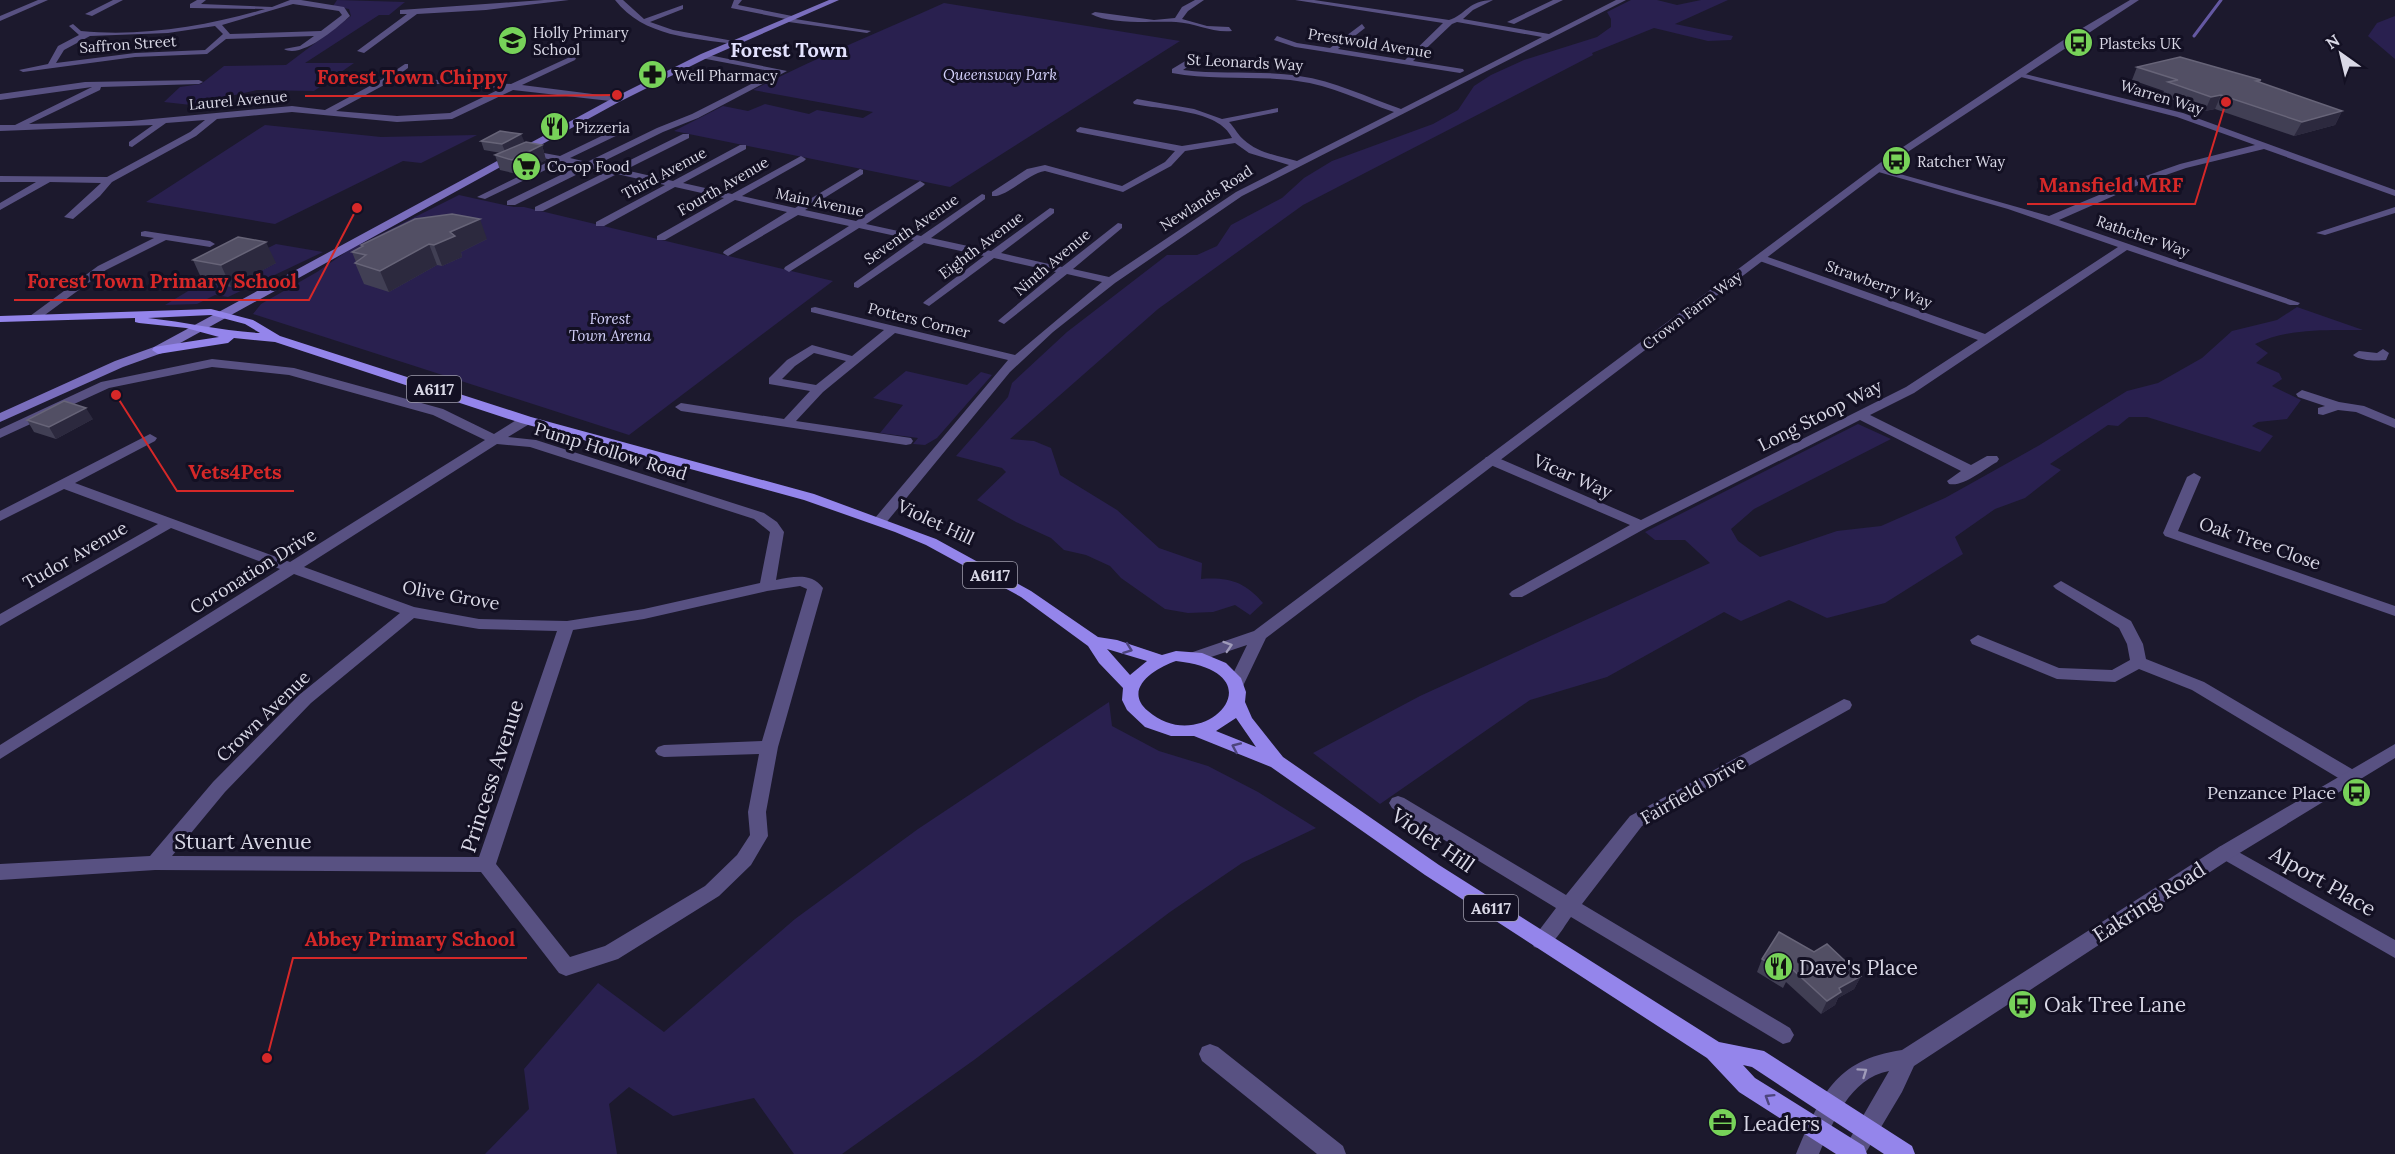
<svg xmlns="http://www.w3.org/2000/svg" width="2395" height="1154" viewBox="0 0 2395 1154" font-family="Lora,serif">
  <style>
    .green { fill: #29204f }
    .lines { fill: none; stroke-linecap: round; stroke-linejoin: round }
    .stream { stroke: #6458a2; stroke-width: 3 }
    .minor { fill: #585182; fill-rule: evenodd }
    .tertiary { fill: #585182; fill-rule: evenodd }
    .secondary { fill: #7a6ebd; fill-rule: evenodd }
    .primary { fill: #9485eb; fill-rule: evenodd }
    .wall { fill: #413f54 }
    .shaded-wall { fill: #2c293e }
    .building { fill: #524f64; stroke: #676478; stroke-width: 1.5 }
    .oneway { stroke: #9f9bb9 }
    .oneway2 { stroke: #4d457d }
    .labels { text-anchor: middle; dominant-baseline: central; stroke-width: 6; stroke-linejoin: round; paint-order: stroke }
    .far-poi-label { font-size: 15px; fill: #d9d8e6; stroke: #131023; text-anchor: start }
    .far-street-label { font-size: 15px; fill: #d9d8e6; stroke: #131023 }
    .far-park-label { font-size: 15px; font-style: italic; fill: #d4d1fb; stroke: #131023 }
    .shield { fill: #131023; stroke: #9e9cac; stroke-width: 1.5 }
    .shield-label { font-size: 16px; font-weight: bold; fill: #d9d8e6 }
    .street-label { font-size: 18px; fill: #d9d8e6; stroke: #131023 }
    .poi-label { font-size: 18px; fill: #d9d8e6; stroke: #131023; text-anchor: end }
    .far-district-label { font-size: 20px; font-weight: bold; fill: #e2e1fd; stroke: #131023 }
    .near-street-label { font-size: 21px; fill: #d9d8e6; stroke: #131023 }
    .near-poi-label { font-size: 21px; fill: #d9d8e6; stroke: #131023; text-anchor: start }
    .leader { fill: none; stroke: #d62828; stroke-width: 2 }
    .callout-dot { fill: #d62828; stroke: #131023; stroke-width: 2 }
    .callout-label { font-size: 20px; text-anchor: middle; font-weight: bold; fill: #d62828; stroke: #131023; stroke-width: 6; stroke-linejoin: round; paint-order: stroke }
  </style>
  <rect width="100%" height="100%" fill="#1c192d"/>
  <path class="green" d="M337 0 405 2 389 15H379L305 63H354L314 91 257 90 191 105 164 102 180 87 201 84 224 66 286 65 351 16 349 9 333 6Z
    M1631 0H1657L1677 5 1701 0H1728L1675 24 1733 36 1731 40 1708 41 1654 28 1592 53 1593 55 1303 205 1158 309 1010 439 1034 441 1051 448 1060 475 1117 510 1159 548 1202 563 1201 579C1229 577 1245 582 1263 603L1250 615 1235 605 1213 612 1188 613 1165 609 1121 578 1110 566 1086 555 1064 550 1051 538 1016 522 977 500 1006 472 1002 468 956 456 1008 397 1012 383 1067 332 1167 255H1197L1217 246 1231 225 1282 198 1304 178 1332 161 1433 124 1458 110 1474 86 1491 75 1524 60 1597 37 1611 27V19L1607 12Z
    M944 3 1180 41 950 187 674 131 723 106 748 111 765 104 809 114 817 110 863 118 873 112 753 90C815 58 880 32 944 3Z
    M2395 16V59L2368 36 2377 23Z
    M265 125 381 137 477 135 421 163 403 161 275 224 146 202Z
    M459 195 514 207H524L833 281 629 435 253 314 261 304 317 272 349 250Z
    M276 244 323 252 228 297 215 295 197 304 165 305 203 282 231 287 274 264 248 258Z
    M2297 307 2363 330C2326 330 2289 328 2255 344L2268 353 2256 363 2279 373 2282 379 2272 386 2301 400 2287 419 2258 422 2252 426 2273 436 2260 452 2147 417H2129L2118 426 2108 425 2050 464 2061 470 2025 498 1995 509 1955 537 1963 554 1885 603 1827 618 1789 600 1741 621 1724 612 1607 677 1530 700 1380 804 1313 753 1420 696 1710 563 1685 540H1655L1645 532 1858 424 1891 439 1754 509 1731 529 1738 541 1760 557 1837 531 1881 526 1945 498 2038 446 2127 391 2158 383 2202 358 2232 331 2277 320Z
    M906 371 967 385 981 372 992 375 937 438 925 445 913 444 918 438 880 433 903 405 873 398Z
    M1109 702 1112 726 1159 751 1208 766 1258 792 1316 828 1242 863 1170 912 974 1060 842 1154H794L754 1098 673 1116 629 1087 609 1104 617 1154H485L529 1109 524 1069 598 983 664 1032 795 919 918 829Z"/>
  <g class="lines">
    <path class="stream" d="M2194 36 2221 0"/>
    <path class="minor" d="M38 0H48L0 21V16Z
      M113 0H123L92 16 85 14Z
      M197 0H206L201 4 272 7 290 0H301L344 7 350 16C337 28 301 59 284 49L300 46 314 36 226 39 207 54 135 57 23 72 19 70 48 64 58 46 79 35 69 26 73 24 81 31C142 37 207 26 265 9L190 8V4ZM293 4 339 11 342 15 321 31 230 34 222 25ZM215 26 223 34 205 50 135 53 56 63 64 50 90 36 168 33Z
      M544 0H569L486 10 417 14 364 53 357 51 407 14H400V10Z
      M615 0H623L644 19 683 5V9L650 22 673 30 739 42 735 44C692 38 644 37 615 0Z
      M734 0H742L738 5 792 16 795 19 871 31 867 33 789 22 786 19 731 8Z
      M1195 0H1204L1188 11 1182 19 1207 26 1229 27 1232 31C1212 33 1195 23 1176 22 1154 21 1110 25 1091 14L1095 12 1154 20 1175 18 1182 7Z
      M1295 0H1314L1449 20C1466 15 1468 0 1493 0L1473 10 1463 19 1549 34 1616 0H1626L1242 196 1115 283 1053 332 1010 372 885 524H875L873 521 875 518 1008 360 895 333 823 392 796 421 911 438 913 441 911 444 906 445 681 411 675 407 681 403 784 419 810 391 769 384V378L787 360 812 345 852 356 884 330 811 312V308L815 307 1015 355 1102 282 1067 274 1004 324 998 321 1000 319 1056 272 994 258 929 306 923 303 925 301 984 256 924 243 858 288 854 287V283L914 240 859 228 789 272 784 269 785 267 849 226 798 215 728 256 723 253 724 251 787 212 735 200 665 240H657V236L724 198 675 187 604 226H596V222L665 185 617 174 543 211H535V207L606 172 590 168 515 205H507V201L579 166 562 162 485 199 477 197 552 160 522 153V149L560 156 616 129H622V133L570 158 587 162 657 128 692 114 775 72 701 58V54H704L787 71 698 118 663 132 598 164 614 168 683 134H689V138L625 170 673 181 740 145H746V149L683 183 732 194 801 156 806 159 804 161 742 196 795 208 860 169 863 170V174L805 210 856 221 920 181 925 184 923 186 866 224 921 236 982 194 985 195V199L931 238 991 251 1050 208 1054 209V213L1001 253 1062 267 1118 223 1122 224V228L1073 269 1109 277 1236 192 1289 165 1249 153 1235 143 1185 151 1171 166 1123 192 1045 171C1027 174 1006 198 992 196V192L1027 169 1045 165 1122 186 1165 162 1175 151 1077 132 1076 130 1080 127 1182 146 1232 138C1219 109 1161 110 1134 104L1133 102 1137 99 1194 109 1222 119 1278 108V112L1229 122C1235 128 1238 135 1244 140 1258 153 1279 156 1297 161L1394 112C1361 101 1331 85 1297 81 1256 75 1213 81 1172 73V69L1192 57 1199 59 1183 70C1222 75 1261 70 1299 76 1335 81 1366 97 1401 109L1542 37 1457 22 1452 24 1413 61 1463 69 1464 71 1460 73 1295 47 1274 40 1277 36 1297 43 1330 48 1362 24 1365 28 1338 49 1405 60 1443 23ZM814 353 846 361 816 385 782 379 795 366Z
      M1553 0H1563L1514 24 1507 22Z
      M572 56 576 58 575 60 522 85 616 97 620 100 619 102 513 90 452 119 397 122 292 112 217 119 196 136 112 182 100 196 73 219 64 217 101 183 50 182 0 210V203L36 182H0V176L107 177 190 132 205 120 166 123 132 147 129 146V142L153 125 0 131V125H15L92 87 0 100V94L85 82 199 80 203 82 199 84 101 87 100 90 29 124 131 121 292 106 325 110 381 80 405 64H408V68L393 79 443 80 511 84ZM386 84H443L502 88 450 113 397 116 336 111Z
      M2017 72 2183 113 2395 190V196L2264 149 2186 168 2143 183 2059 220 2300 303 2298 305H2290L2127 250 1914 393 1870 415 1971 465 1987 456H1997L1999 459 1997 462C1984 469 1964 487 1949 484L1947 481 1961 471 1860 420 1646 528 1522 597H1512L1509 594 1512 591 1630 525 1486 463 1484 460 1486 457H1496L1641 520 1906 387 1978 340 1757 260V256H1765L1985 334 2118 247 2008 209 1875 171V167L2049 216 2137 179 2180 164 2255 145 2177 117 2017 76Z
      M2395 207V213L2325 235 2316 233Z
      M145 231 210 241 215 244 210 247 166 240 106 270 38 320H30V316L98 266 154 238 141 236V232Z
      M2383 349 2389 353 2386 360C2377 361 2360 361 2353 355L2359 351 2377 353Z
      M212 359 294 368 443 409 494 434 521 417H531L532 420 531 423 508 437 536 440 764 513 777 522 784 532 776 580C793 577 811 572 823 588L778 747 766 812 768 836 751 865 719 896 618 959 566 976 559 973 481 872 155 870 0 880V864L150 856 213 782 299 695 400 613 294 574 0 759V745L280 569 171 528 0 626V614L158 524 64 489 0 521V511L150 434 157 438 155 441 75 483 290 562 485 440 433 415 289 375 212 367 109 388 0 438V429L101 382ZM497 444 530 447 754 519 770 532 760 583 644 609 567 621 479 619 414 607 304 567ZM800 586 807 589 762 741 664 745 658 747 655 751 658 755 664 757 759 754 748 812 750 835 737 855 705 886 605 946 570 957 496 864 573 630 644 619 767 591ZM414 618 479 629 557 631 479 857 172 856 225 792 311 703Z
      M2302 390 2339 402 2364 406 2395 419V428L2356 412 2338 410 2323 415 2318 414V408L2325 406 2298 397 2296 394Z
      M2194 473 2201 477 2178 531 2395 606V616L2165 536 2163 533 2187 477Z
      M2061 581 2131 621 2143 644 2146 659 2204 682 2357 772 2360 777 2357 782 2351 784 2345 782 2192 690 2139 669 2115 682 2057 679 1972 644 1970 640 1978 635 2059 668 2112 670 2130 660 2127 644 2119 628 2056 589 2053 586Z
      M1844 699 1850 701 1852 705 1850 709 1642 826 1582 904 1790 1028 1794 1035 1790 1042 1783 1044 1571 917C1562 929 1551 953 1534 947L1531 941 1556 908 1392 808 1389 803 1392 798 1398 796 1404 798 1566 895 1630 816Z
      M2226 845 2395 940V958L2219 857 2217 852 2219 847Z
      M1210 1044 1218 1047 1343 1146 1346 1154H1317L1202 1061 1199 1054 1202 1047Z"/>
    <path class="tertiary" d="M2130 0H2139L1894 161 1266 638 1243 686H1231L1229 682 1247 645 1196 662 1190 661 1188 657 1190 653 1254 631 1888 157 2074 33Z
      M2395 744V758L2233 857 1914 1066 1902 1092 1865 1154H1841L1889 1071C1850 1078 1833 1122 1819 1154H1796C1821 1096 1834 1060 1902 1050L2219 847Z"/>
    <path class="secondary" d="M829 0H839L707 58 619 102 162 353 123 367 0 422V413L115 361 154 347 613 98 701 54Z"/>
    <path class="primary" d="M211 309 253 320 280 336 531 417 814 494 936 539 1031 591 1098 637 1117 640 1162 655 1176 651 1202 653 1226 663 1241 678 1246 692 1245 702 1252 718 1283 757 1439 865 1719 1042 1764 1051 1912 1146 1915 1154H1884L1752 1067 1743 1065 1755 1078 1864 1146 1867 1154H1836L1739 1092 1707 1058 1425 875 1271 767 1194 736H1171L1145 727 1127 710 1122 700 1123 688 1099 663 1088 646 1021 597 926 545 895 532 804 500 521 423 275 342 234 338 228 343 158 354 152 350 154 347 219 337 186 328 139 323 135 322V318L0 322V316ZM211 315 245 324 260 333C222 331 186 322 148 318ZM1107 649 1147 661 1130 675ZM1176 661C1284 673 1202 759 1148 711 1122 689 1155 668 1176 661ZM1236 718 1256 747 1216 731Z"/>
  </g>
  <path class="wall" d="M2137 67 2261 80 2260 83 2342 111 2335 125 2294 136 2215 109 2205 111 2162 96 2164 91 2132 80Z
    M481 141 524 143 542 145 546 160 517 174 500 170 495 155 501 153 484 150Z
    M487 239 461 252 462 257 442 266 437 265 389 292 364 284 355 263 356 262 352 252 361 247V245Z
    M193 260 276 263 231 287 203 282Z
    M93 419 56 439 34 432 27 420Z
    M1814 952 1861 976 1854 989 1838 998 1835 1005 1821 1014 1786 982 1783 988 1757 972 1762 959Z"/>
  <path class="shaded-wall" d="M2221 95 2215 109 2205 111 2211 97Z
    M2342 111 2335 125 2294 136 2302 122Z
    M521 134 525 143 506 154 502 144Z
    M542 145 546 160 517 174 512 160Z
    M480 219 487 239 461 252 462 257 442 266 434 245 450 232Z
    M266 242 276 263 231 287 221 265Z
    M429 244 437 265 389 292 380 271Z
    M86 408 93 419 56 439 49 427Z
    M1861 976 1854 989 1838 998 1835 1005 1821 1014 1827 1001 1839 988Z"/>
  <path class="building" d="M2180 57 2261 80 2256 81 2342 111 2302 122 2221 95 2211 97 2168 82 2178 80 2137 67Z
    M500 131 521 134 502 144 481 141Z
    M526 142 542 145 512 160 495 155Z
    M452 214 480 219 450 232 455 236 434 245 429 244 380 271 355 263 366 255 352 252 363 246 361 245 415 219Z
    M238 237 266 242 221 265 193 260Z
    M64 401 86 408 49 427 27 420Z
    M1779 932 1814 952 1827 944 1861 976 1839 988 1841 992 1827 1001 1792 969 1789 975 1762 959Z"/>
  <defs><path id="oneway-chevron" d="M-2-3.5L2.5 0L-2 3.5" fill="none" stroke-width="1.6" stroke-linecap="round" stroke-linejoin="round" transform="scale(1.5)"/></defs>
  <g class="oneway">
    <use href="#oneway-chevron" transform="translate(1228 646) rotate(-18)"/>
    <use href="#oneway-chevron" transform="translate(1863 1072) rotate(-35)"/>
  </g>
  <g class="oneway2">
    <use href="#oneway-chevron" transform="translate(1128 649) rotate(20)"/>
    <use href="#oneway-chevron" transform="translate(1236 747) rotate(-156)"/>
    <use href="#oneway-chevron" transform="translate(1769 1098) rotate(-148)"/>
  </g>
  <defs>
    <symbol id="school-disc" viewBox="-11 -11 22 22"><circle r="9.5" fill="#77d259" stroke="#131023"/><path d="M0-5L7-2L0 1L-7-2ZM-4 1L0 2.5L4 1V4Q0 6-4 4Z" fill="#111"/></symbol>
    <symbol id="bus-disc" viewBox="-11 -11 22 22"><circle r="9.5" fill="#77d259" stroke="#131023"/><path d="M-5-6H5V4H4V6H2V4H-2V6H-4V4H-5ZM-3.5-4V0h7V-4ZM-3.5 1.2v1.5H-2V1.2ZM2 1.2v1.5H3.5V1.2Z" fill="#111"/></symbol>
    <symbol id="pharmacy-disc" viewBox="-11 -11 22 22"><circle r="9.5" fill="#77d259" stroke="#131023"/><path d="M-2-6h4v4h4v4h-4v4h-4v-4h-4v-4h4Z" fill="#111"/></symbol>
    <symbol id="restaurant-disc" viewBox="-11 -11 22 22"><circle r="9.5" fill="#77d259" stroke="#131023"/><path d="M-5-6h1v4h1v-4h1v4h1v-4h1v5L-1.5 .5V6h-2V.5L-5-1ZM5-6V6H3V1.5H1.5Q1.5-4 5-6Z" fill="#111"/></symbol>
    <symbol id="supermarket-disc" viewBox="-11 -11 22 22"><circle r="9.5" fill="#77d259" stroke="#131023"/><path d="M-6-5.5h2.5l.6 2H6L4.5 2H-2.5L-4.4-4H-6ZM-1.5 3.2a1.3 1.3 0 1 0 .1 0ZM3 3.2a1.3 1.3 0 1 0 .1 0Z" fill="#111"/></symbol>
    <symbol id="office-disc" viewBox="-11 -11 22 22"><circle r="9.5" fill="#77d259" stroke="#131023"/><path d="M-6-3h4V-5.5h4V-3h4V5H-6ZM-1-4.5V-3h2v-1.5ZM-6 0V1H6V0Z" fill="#111"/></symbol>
  </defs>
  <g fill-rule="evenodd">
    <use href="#school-disc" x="496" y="24" width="33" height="33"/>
    <use href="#bus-disc" x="2062" y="26" width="33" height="33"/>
    <use href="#pharmacy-disc" x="636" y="58" width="33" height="33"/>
    <use href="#restaurant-disc" x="538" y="110" width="33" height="33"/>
    <use href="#bus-disc" x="1880" y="144" width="33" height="33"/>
    <use href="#supermarket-disc" x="510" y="150" width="33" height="33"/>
    <use href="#bus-disc" x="2340" y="776" width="33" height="33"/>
    <use href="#restaurant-disc" x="1762" y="950" width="33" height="33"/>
    <use href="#bus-disc" x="2006" y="988" width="33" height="33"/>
    <use href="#office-disc" x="1706" y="1106" width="33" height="33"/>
  </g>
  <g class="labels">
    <g class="far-poi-label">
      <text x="533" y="32">Holly Primary<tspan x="533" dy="17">School</tspan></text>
      <text x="2099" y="43">Plasteks UK</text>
      <text x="674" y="75">Well Pharmacy</text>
      <text x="575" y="127">Pizzeria</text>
      <text x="1917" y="161">Ratcher Way</text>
      <text x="547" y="166">Co-op Food</text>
    </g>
    <g class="far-street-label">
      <text transform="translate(1370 43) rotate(9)">Prestwold Avenue</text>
      <text transform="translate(128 44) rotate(-4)">Saffron Street</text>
      <text transform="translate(1245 62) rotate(3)">St Leonards Way</text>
      <text transform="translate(2162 97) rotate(17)">Warren Way</text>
      <text transform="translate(238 100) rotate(-5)">Laurel Avenue</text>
      <text transform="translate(664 173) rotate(-28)">Third Avenue</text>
      <text transform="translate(723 186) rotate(-30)">Fourth Avenue</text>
      <text transform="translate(1206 198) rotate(-33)">Newlands Road</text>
      <text transform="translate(820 202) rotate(12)">Main Avenue</text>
      <text transform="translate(911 229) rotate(-35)">Seventh Avenue</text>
      <text transform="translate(2143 236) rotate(19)">Rathcher Way</text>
      <text transform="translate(981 245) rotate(-37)">Eighth Avenue</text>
      <text transform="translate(1052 262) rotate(-40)">Ninth Avenue</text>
      <text transform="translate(1879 284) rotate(20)">Strawberry Way</text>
      <text transform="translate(1692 310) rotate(-37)">Crown Farm Way</text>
      <text transform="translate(919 320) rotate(14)">Potters Corner</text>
    </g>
    <g class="far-park-label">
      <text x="1000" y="74">Queensway Park</text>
      <text x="610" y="318">Forest<tspan x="610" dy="17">Town Arena</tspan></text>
    </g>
    <g class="shield">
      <rect x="407" y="376" width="54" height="26" rx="4.5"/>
      <rect x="963" y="562" width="54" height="26" rx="4.5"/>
      <rect x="1464" y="895" width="54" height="26" rx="4.5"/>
    </g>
    <g class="shield-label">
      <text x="434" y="389">A6117</text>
      <text x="990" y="575">A6117</text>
      <text x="1491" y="908">A6117</text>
    </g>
    <g class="street-label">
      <text transform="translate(1820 415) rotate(-27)">Long Stoop Way</text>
      <text transform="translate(611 451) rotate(17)">Pump Hollow Road</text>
      <text transform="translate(1573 476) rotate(24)">Vicar Way</text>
      <text transform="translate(936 522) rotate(25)">Violet Hill</text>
      <text transform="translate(2260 543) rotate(19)">Oak Tree Close</text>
      <text transform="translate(75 555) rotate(-30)">Tudor Avenue</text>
      <text transform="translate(253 571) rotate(-32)">Coronation Drive</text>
      <text transform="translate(451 595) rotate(10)">Olive Grove</text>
      <text transform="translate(263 716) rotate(-44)">Crown Avenue</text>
      <text transform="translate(1693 790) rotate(-30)">Fairfield Drive</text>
    </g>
    <g class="poi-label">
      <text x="2336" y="792">Penzance Place</text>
    </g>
    <g class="far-district-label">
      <text x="789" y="49">Forest Town</text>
    </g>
    <g class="near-street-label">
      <text transform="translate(492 776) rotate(-72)">Princess Avenue</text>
      <text transform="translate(1433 840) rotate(35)">Violet Hill</text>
      <text x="243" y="841">Stuart Avenue</text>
      <text transform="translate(2323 881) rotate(30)">Alport Place</text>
      <text transform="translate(2149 902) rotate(-33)">Eakring Road</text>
    </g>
    <g class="near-poi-label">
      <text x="1799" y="967">Dave's Place</text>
      <text x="2044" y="1004">Oak Tree Lane</text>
      <text x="1743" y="1123">Leaders</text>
    </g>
  </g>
  <path class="leader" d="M617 95L519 96H305M2226 102L2195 204H2027M357 208L309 300H14M116 395L177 491H294M267 1058L293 958H527"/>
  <g class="callout-dot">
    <circle cx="617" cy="95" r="6"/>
    <circle cx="2226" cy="102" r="6"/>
    <circle cx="357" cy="208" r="6"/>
    <circle cx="116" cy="395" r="6"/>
    <circle cx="267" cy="1058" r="6"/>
  </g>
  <g class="callout-label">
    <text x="412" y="84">Forest Town Chippy</text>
    <text x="2111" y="192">Mansfield MRF</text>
    <text x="162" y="288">Forest Town Primary School</text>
    <text x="235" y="479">Vets4Pets</text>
    <text x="410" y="946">Abbey Primary School</text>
  </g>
  <g transform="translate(2341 54) rotate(326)" stroke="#131023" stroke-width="4.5" paint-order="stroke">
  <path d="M0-4.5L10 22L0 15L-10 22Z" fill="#d9d8e6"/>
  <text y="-9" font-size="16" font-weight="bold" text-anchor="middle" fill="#d9d8e6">N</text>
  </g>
</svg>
